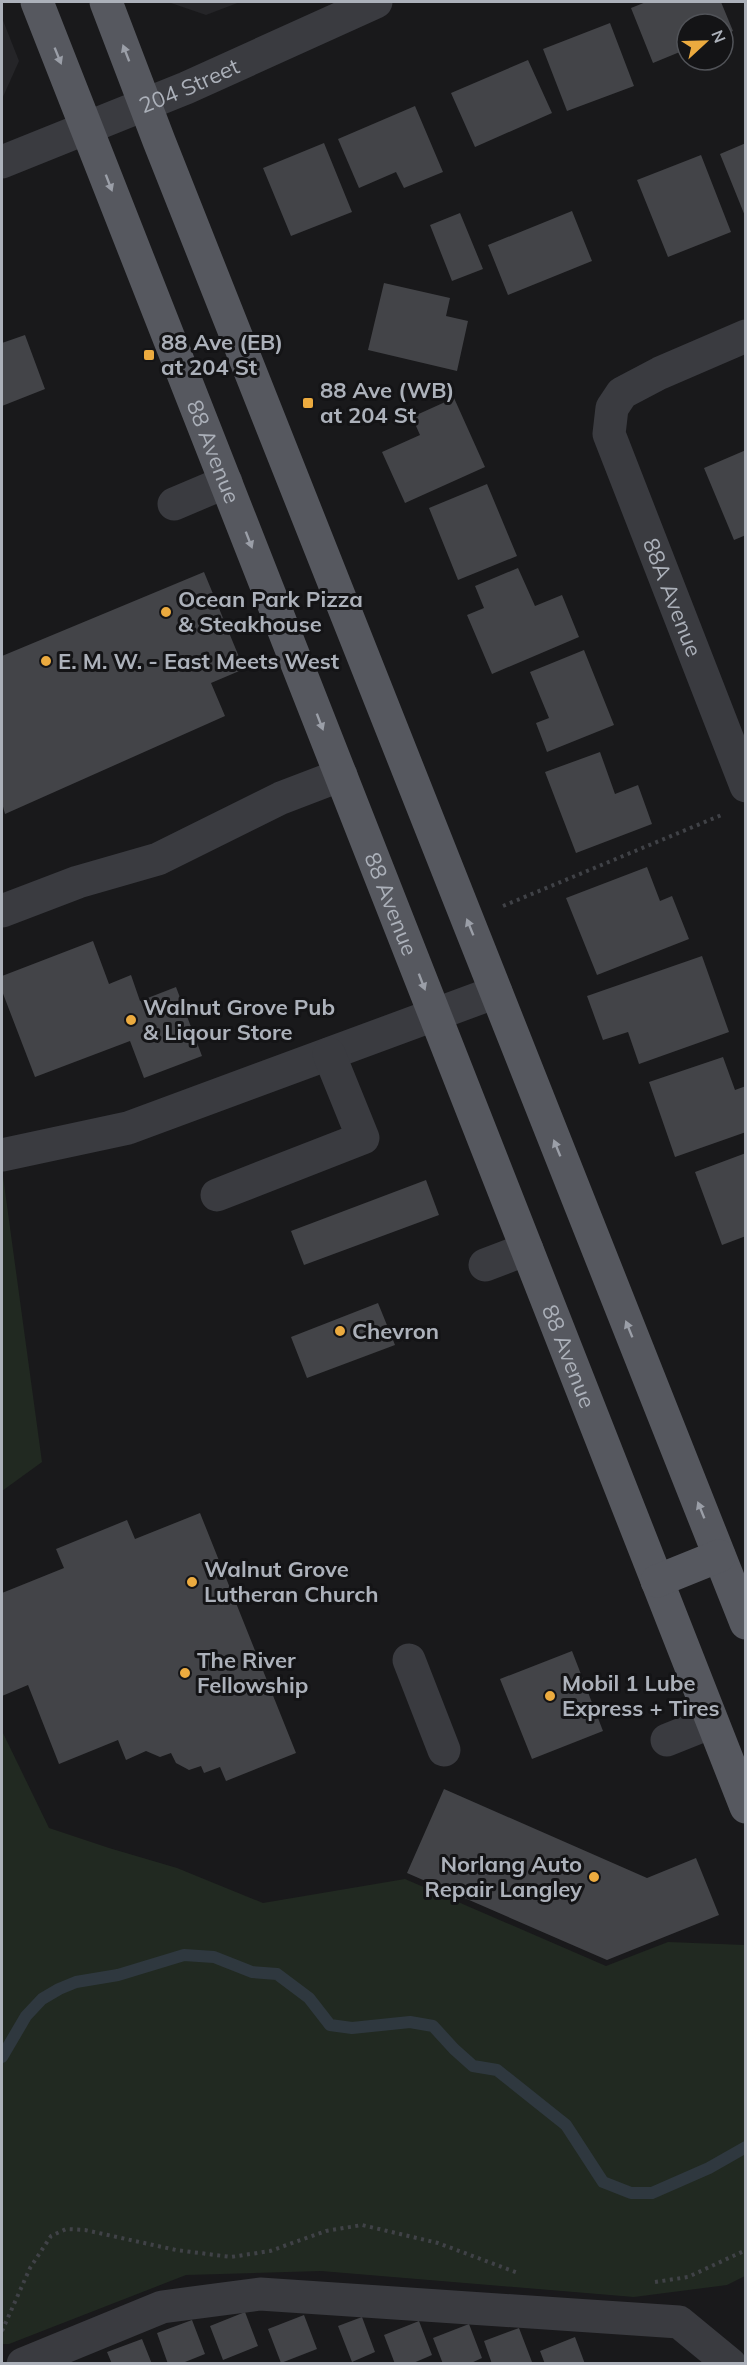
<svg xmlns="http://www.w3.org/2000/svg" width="747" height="2365" viewBox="0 0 747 2365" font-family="Mulish,sans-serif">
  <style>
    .built { fill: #252528 }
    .green { fill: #212921 }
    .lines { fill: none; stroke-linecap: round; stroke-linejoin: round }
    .stream { stroke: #2f383f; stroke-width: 12 }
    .building { fill: #434448 }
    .path { stroke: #404247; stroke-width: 4; stroke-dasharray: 3 4.5; stroke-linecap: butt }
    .minor { stroke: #3a3b40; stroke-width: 33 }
    .major { stroke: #56585f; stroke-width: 33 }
    .oneway { fill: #9b9fa8 }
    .poi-dot { fill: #ecab3f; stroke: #141416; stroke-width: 2 }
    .labels { text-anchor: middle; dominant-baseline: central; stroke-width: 6; stroke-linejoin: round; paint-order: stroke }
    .street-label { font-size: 22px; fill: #acb1ba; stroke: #141416 }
    .poi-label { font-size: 22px; font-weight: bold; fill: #acb1ba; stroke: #141416; text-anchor: start }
  </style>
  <rect width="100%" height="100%" fill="#19191b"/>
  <path class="built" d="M168 2H240L206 15Z
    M2 18 19 61 2 99Z"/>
  <path class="green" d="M2 1169 42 1462 2 1491Z
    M2 1731 49 1828 109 1848 177 1868 263 1903 405 1879 606 1966 668 1942 745 1945V2276L727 2285 634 2297 321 2271 186 2275 9 2344H2Z"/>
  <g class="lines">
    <path class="stream" d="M2 2057 26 2016 42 1999 59 1989 76 1982 118 1975 184 1955 214 1957 252 1972 277 1974 309 1998 330 2025 352 2028 410 2022 433 2026 454 2049 473 2066 497 2070 566 2125 603 2182 631 2193H652L709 2168 746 2147"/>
  </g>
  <path class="building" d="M646 2H721L733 31 723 35V24H687V49L653 63 631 8Z
    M610 23 634 86 567 111 543 49Z
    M528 60 552 113 475 147 451 93Z
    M415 106 443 172 404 188 396 172 359 188 338 139Z
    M324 143 352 212 291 236 263 168Z
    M746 143V216H745L720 154Z
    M701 155 731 232 668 257 637 180Z
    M572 211 592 261 508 295 488 245Z
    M460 213 483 269 452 281 430 225Z
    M384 283 450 298 446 316 468 321 457 371 368 350Z
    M25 335 45 389 2 406V343Z
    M454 398 485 467 405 503 382 452 420 435 412 417Z
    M746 450V535L734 540 704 468Z
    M487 484 517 556 458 580 429 508Z
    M518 568 535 606 562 595 579 637 492 674 467 615 484 608 475 586Z
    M204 572 244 669 211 683 225 716 5 814 2 803V656Z
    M584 650 614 725 547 752 536 723 549 718 530 672Z
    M600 752 615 794 638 785 652 824 576 853 545 772Z
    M647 867 660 901 672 896 689 939 597 975 566 898Z
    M93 941 109 984 131 975 140 1001 176 987 202 1056 144 1078 130 1041 35 1077 2 991V976Z
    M702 956 729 1032 639 1064 628 1032 603 1040 587 996Z
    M723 1057 735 1090 746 1086V1132L675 1157 649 1082Z
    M746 1153V1236L722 1245 695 1172Z
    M426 1180 439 1215 304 1265 291 1231Z
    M378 1303 395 1345 307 1378 291 1337Z
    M200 1513 296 1753 226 1781 220 1767 204 1773 201 1766 189 1770 176 1763 171 1753 160 1757 146 1751 126 1760 118 1740 59 1764 28 1685 2 1696V1593L64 1568 56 1549 127 1520 135 1539Z
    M572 1651 603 1731 532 1759 500 1679Z
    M444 1789 647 1878 696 1858 719 1915 607 1960 407 1873Z
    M245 2312 258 2346 223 2360 210 2326Z
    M304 2315 317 2349 281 2363 268 2329Z
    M362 2317 375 2352 352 2362 338 2326Z
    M192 2320 205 2354 180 2364H168L157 2333Z
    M419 2321 432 2355 411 2364H395L384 2335Z
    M469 2324 482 2358 469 2364H443L433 2338Z
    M519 2328 532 2362 492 2364 484 2341Z
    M575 2337 585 2364H545L540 2351Z
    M142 2339 152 2364H112L107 2352Z"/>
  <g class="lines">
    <path class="path" d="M503 906 724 814
      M655 2282 688 2277 746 2250
      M2 2331 30 2268 51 2236 66 2229 85 2230 176 2250 231 2257 270 2251 326 2231 362 2225 438 2243 518 2273"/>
    <g class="minor">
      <path id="s1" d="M2 162 186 88 376 2"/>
      <path id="s2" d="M746 336 660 373 622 393 612 408 609 434 746 786"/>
      <path d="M174 504 226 482"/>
      <path d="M2 911 78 882 158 859 281 798 341 775"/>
      <path d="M2 1155 128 1128 496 992"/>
      <path d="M217 1195 363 1138 329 1054"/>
      <path d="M485 1265 527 1249"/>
      <path d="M409 1660 444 1750"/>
      <path d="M667 1740 712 1722"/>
      <path d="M23 2364 162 2307 260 2294 679 2322 730 2364"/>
    </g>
    <g class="major">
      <path id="s3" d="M37 2 746 1807"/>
      <path d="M106 2 159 141 746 1623"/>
      <path d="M657 1581 719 1556"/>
    </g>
  </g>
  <defs><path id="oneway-solid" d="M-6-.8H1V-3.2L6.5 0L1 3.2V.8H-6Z" transform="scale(1.5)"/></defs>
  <g class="oneway">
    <use href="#oneway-solid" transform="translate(126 53) rotate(-111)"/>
    <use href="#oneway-solid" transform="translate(58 56) rotate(68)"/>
    <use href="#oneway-solid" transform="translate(109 183) rotate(69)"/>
    <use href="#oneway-solid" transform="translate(249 540) rotate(69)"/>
    <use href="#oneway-solid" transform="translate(320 722) rotate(69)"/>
    <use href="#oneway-solid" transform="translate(470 927) rotate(-112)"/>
    <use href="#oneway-solid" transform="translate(422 982) rotate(69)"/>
    <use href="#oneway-solid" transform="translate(557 1148) rotate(-112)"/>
    <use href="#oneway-solid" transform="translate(629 1329) rotate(-112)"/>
    <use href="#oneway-solid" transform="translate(701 1510) rotate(-112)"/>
  </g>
  <g class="poi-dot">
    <rect x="143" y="349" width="12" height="12" rx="3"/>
    <rect x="302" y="397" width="12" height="12" rx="3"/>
    <circle cx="166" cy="612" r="6"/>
    <circle cx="46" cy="661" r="6"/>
    <circle cx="131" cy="1020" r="6"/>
    <circle cx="340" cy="1331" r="6"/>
    <circle cx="192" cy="1582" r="6"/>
    <circle cx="185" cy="1673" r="6"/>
    <circle cx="550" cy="1696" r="6"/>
    <circle cx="594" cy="1877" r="6"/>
  </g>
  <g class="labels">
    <g class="street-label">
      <text stroke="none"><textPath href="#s1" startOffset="202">204 Street</textPath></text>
      <text stroke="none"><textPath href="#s3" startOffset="483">88 Avenue</textPath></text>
      <text stroke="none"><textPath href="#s2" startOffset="356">88A Avenue</textPath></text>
      <text stroke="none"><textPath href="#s3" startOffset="969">88 Avenue</textPath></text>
      <text stroke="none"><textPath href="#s3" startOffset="1455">88 Avenue</textPath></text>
    </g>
    <g class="poi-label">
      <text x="161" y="342">88 Ave (EB)<tspan x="161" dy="25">at 204 St</tspan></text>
      <text x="320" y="390">88 Ave (WB)<tspan x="320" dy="25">at 204 St</tspan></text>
      <text x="178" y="599">Ocean Park Pizza<tspan x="178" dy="25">&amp; Steakhouse</tspan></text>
      <text x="58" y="661">E. M. W. - East Meets West</text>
      <text x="143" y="1007">Walnut Grove Pub<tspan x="143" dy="25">&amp; Liqour Store</tspan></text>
      <text x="352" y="1331">Chevron</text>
      <text x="204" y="1569">Walnut Grove<tspan x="204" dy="25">Lutheran Church</tspan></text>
      <text x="197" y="1660">The River<tspan x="197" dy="25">Fellowship</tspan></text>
      <text x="562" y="1683">Mobil 1 Lube<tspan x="562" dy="25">Express + Tires</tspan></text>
      <text x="582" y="1864" text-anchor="end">Norlang Auto<tspan x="582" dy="25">Repair Langley</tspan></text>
    </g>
  </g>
  <rect width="747" height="2365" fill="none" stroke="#acb1ba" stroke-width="6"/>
  <g transform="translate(705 42) rotate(68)"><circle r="28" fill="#141416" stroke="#515358" stroke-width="1.5"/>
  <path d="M0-4.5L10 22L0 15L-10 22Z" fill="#ecab3f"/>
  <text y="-9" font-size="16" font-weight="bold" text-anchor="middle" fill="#acb1ba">N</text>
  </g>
</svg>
